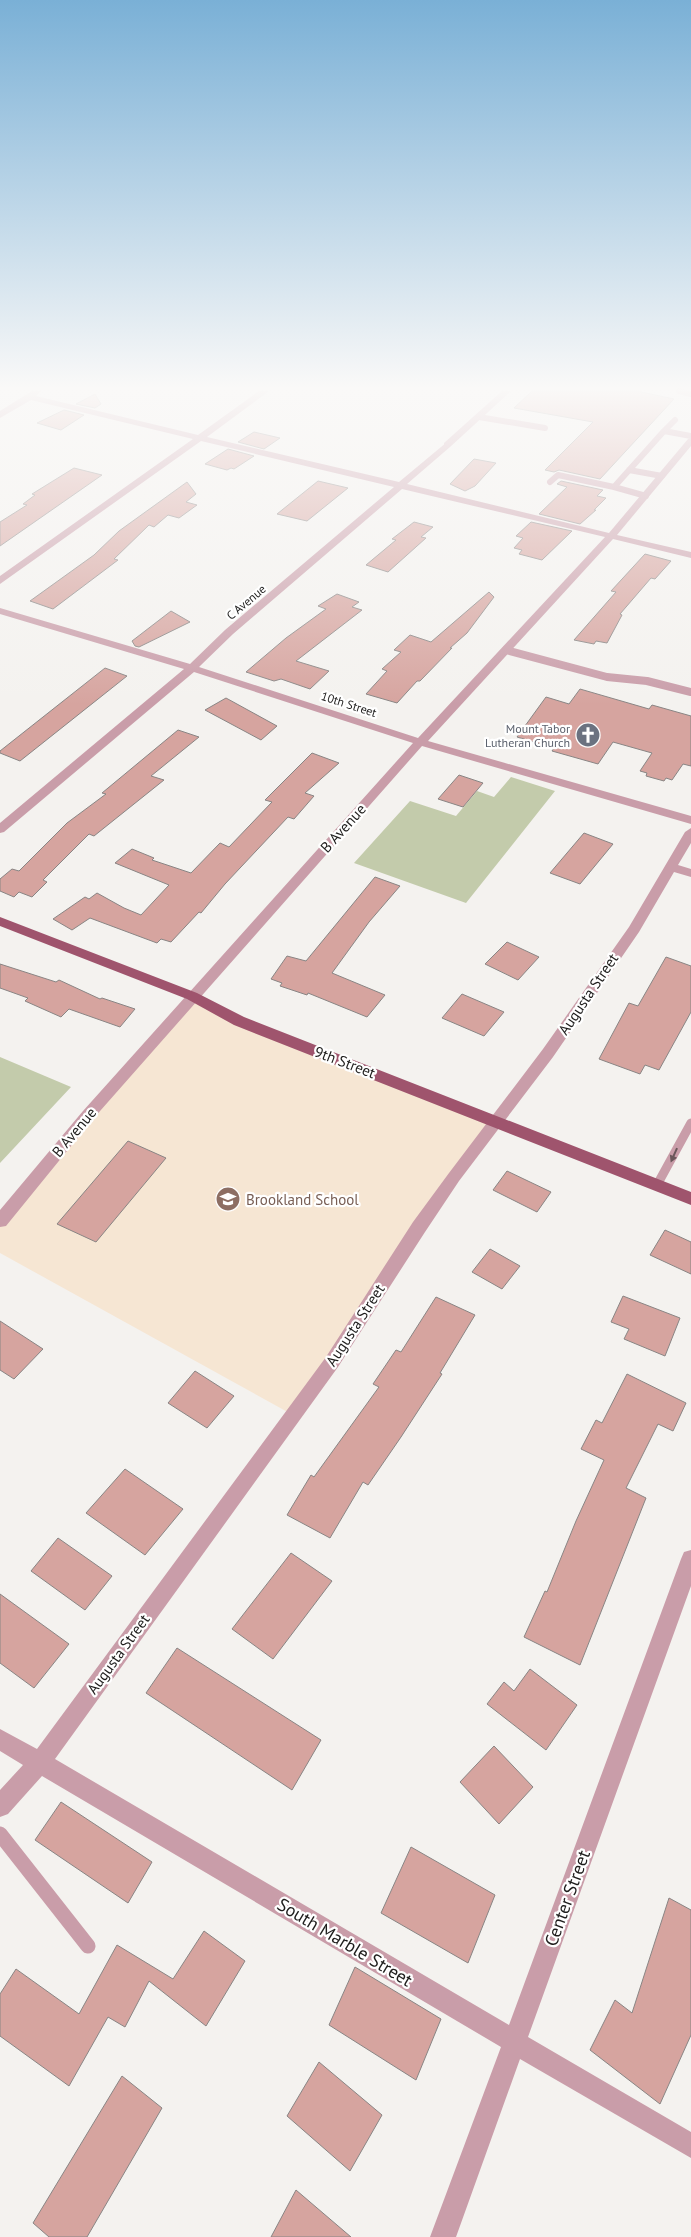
<svg xmlns="http://www.w3.org/2000/svg" width="691" height="2237" viewBox="0 0 691 2237" font-family="'PT Sans',sans-serif">
  <style>
    .education { fill: #f6e6d3 }
    .green { fill: #c3cbab }
    .building { fill: #d6a49f; stroke: #898584 }
    .lines { fill: none; stroke-linecap: round; stroke-linejoin: round }
    .service-far3 { stroke: #c99da9; stroke-width: 6 }
    .service-far2 { stroke: #c99da9; stroke-width: 8 }
    .service-far1 { stroke: #c99da9; stroke-width: 9 }
    .service { stroke: #c99da9; stroke-width: 15 }
    .minor { fill: #c99da9; fill-rule: evenodd }
    .tertiary { fill: #c99da9; fill-rule: evenodd }
    .primary { fill: #9f546d; fill-rule: evenodd }
    .oneway { fill: #6b575b }
    .labels { text-anchor: middle; dominant-baseline: central; stroke-width: 4.5; stroke-linejoin: round; paint-order: stroke }
    .far-street-label { font-size: 12px; fill: #1e1d1c; stroke: #fff }
    .far-worship-label { font-size: 12px; fill: #5b616d; stroke: #fff; text-anchor: end }
    .street-label { font-size: 15px; fill: #1e1d1c; stroke: #fff }
    .education-label { font-size: 15px; fill: #785e54; stroke: #fff; text-anchor: start }
    .near-street-label { font-size: 18px; fill: #1e1d1c; stroke: #fff }
  </style>
  <rect width="100%" height="100%" fill="#f4f2ef"/>
  <path class="education" d="M192 996 497 1122 293 1415 0 1253V1221Z"/>
  <path class="green" d="M511 777 555 791 466 903 354 863 410 801 456 816 477 791 494 797Z
    M0 1057 71 1087 0 1163Z"/>
  <path class="building" d="M532 391H637L674 399 600 479 559 470 554 472 545 470 593 422 514 408Z
    M95 394 101 404 95 408 76 404Z
    M64 410 84 415 61 430 37 423Z
    M254 432 280 438 264 449 238 442Z
    M228 449 254 456 234 469 231 468 227 470 205 464Z
    M474 459 496 463 475 486 465 491 450 484Z
    M74 468 102 475 0 546V522L27 505 23 504 35 495 32 494Z
    M318 481 348 488 307 521 277 514Z
    M561 481 603 490 597 496 606 498 594 510H596L580 524 539 514 567 487 557 484Z
    M187 482 196 494 186 502 197 505 179 518 168 515 154 527 149 525 114 559 118 560 53 609 30 601 94 555 119 531Z
    M414 522 433 527 421 537 426 538 388 572 366 565 396 540 392 539Z
    M531 522 572 531 542 560 519 554 522 550 514 548 523 538 516 536Z
    M645 554 671 561 655 579 651 578 620 614 622 615 607 643 596 641 594 644 574 640 616 592 611 591Z
    M489 592 494 597 467 633 450 648H452L420 681H417L397 703 366 694 387 671 382 669 401 652 394 650 410 635 431 642Z
    M337 594 359 602 352 607 362 610 296 661 329 671 310 689 281 679 274 681 246 672 286 638 326 609 318 606Z
    M171 611 190 622 139 647 135 646 132 641Z
    M105 668 127 676 20 761 0 753V751Z
    M580 689 649 709 652 705 691 716V766L683 764 672 780 666 778 664 781 646 776 647 773 640 771 652 753 613 742 598 764 552 751 554 748 517 737 546 697 569 704Z
    M226 698 277 726 261 740 205 710Z
    M178 730 199 737 151 776 164 780 94 836 89 834 43 880 47 882 32 897 19 892 14 897 0 891V879L12 869 19 871 67 823 106 794 102 793Z
    M312 753 339 763 305 793 314 796 294 819 288 817 225 884 201 913 199 912 171 942 161 939 157 943 90 918 72 930 53 919 85 897 89 899 97 893 124 908 141 915 169 885 115 863 132 849 154 858 152 860 191 873 220 843 229 847 272 802 265 800Z
    M459 775 483 783 463 807 438 799Z
    M584 833 613 844 580 884 550 873Z
    M375 877 400 886 369 922 332 973 385 995 367 1017 308 993 307 995 280 986 282 983 271 979 287 956 306 961Z
    M507 942 539 957 518 980 485 964Z
    M666 957 691 966V1012L659 1070 645 1065 640 1074 599 1059 629 1003 638 1006Z
    M0 964 56 982 59 980 100 999 102 998 135 1009 120 1027 69 1009 61 1017 25 1001 28 998 0 988Z
    M462 994 504 1012 484 1036 442 1018Z
    M128 1141 166 1158 96 1242 57 1224Z
    M507 1171 551 1192 537 1212 493 1190Z
    M665 1230 691 1242V1274L650 1255Z
    M490 1249 520 1266 502 1289 472 1272Z
    M623 1296 680 1318 665 1356 624 1339 629 1329 611 1322Z
    M436 1297 475 1315 440 1373 442 1374 401 1437 368 1485 363 1482 330 1538 287 1515 311 1475 314 1477 379 1387 373 1384 396 1350 401 1352Z
    M0 1321 43 1349 14 1379 0 1370Z
    M195 1371 234 1396 207 1428 168 1403Z
    M627 1374 686 1403 673 1431 658 1424 626 1488 646 1498 580 1665 524 1637 545 1591 547 1592 576 1521 604 1460 581 1449 596 1420 602 1423Z
    M125 1469 183 1509 145 1555 86 1513Z
    M58 1538 112 1576 85 1610 31 1571Z
    M291 1553 332 1581 273 1659 232 1629Z
    M0 1594 69 1644 34 1688 0 1663Z
    M177 1648 321 1740 292 1790 146 1693Z
    M530 1669 577 1705 546 1750 487 1704 504 1682 514 1691Z
    M494 1746 533 1787 499 1824 460 1782Z
    M61 1802 152 1862 128 1903 35 1840Z
    M411 1847 495 1895 468 1963 381 1913Z
    M669 1898 691 1910V2035L660 2104 590 2050 615 2000 632 2013Z
    M204 1931 245 1961 206 2026 149 1981 125 2027 108 2017 69 2086 0 2036V1994L16 1969 79 2014 117 1945 173 1979Z
    M355 1967 441 2019 416 2080 329 2025Z
    M319 2062 382 2115 350 2171 287 2116Z
    M122 2076 162 2108 87 2237H49L33 2223Z
    M296 2190 351 2237H271Z"/>
  <g class="lines">
    <path class="service-far3" d="M679 391 691 394
      M479 417 545 428
      M664 431 675 420
      M629 470 662 476
      M550 482 558 475 614 487
      M646 496 614 487 664 431 691 436"/>
    <path class="service-far2" d="M506 650 607 677 647 681 691 692"/>
    <path class="service-far1" d="M657 1185 691 1123"/>
    <path class="service" d="M0 1834 88 1946"/>
    <path class="minor" d="M32 391H41L36 396 198 435 259 391H269L207 437 399 482 447 442 450 443V447L407 484 609 533 688 439 691 438V446L617 535 691 552V558L613 539 428 741 691 816V824L422 746 93 1119 6 1226 0 1227V1210L83 1111 413 743 194 672 4 832 0 833V823L184 669 0 614V608L190 664 225 630 394 487 201 441 0 584V576L193 439 31 400 0 418V411ZM402 489 605 537 418 738 199 667 233 634Z
      M691 828V843L678 865 691 869V877L674 872 639 932 553 1057 459 1181 425 1232 338 1367 55 1759 509 2025 681 1559 684 1552 691 1550V1586L528 2037 691 2132V2158L520 2059 456 2237H430L501 2047 42 1776 8 1814 0 1817V1790L23 1765 0 1751V1729L37 1749 326 1357 413 1222 449 1173 543 1049 629 927 685 832Z"/>
    <path class="tertiary" d="M502 391H511L450 447H444V443Z"/>
    <path class="primary" d="M0 917 197 993 244 1017 691 1192V1205L234 1025 187 999 0 926Z"/>
  </g>
  <defs><path id="oneway-solid" d="M-6-.8H1V-3.2L6.5 0L1 3.2V.8H-6Z" transform="scale(1.25)"/></defs>
  <use class="oneway" href="#oneway-solid" transform="translate(674 1155) rotate(114)"/>
  <linearGradient id="sky" x2="0" y2="1"><stop stop-color="#7ab0d6"/><stop offset="0.55" stop-color="#faf9f8"/><stop offset="1" stop-color="#faf9f8" stop-opacity="0"/></linearGradient>
  <rect width="691" height="705" fill="url(#sky)"/>
  <defs>
    <symbol id="church-disc" viewBox="-11 -11 22 22"><circle r="9.5" fill="#6b7280" stroke="#fff"/><path d="M-1.2-6h2.4v3.5h3.3v2.4h-3.3V6h-2.4V-.1h-3.3v-2.4h3.3Z" fill="#fff"/></symbol>
    <symbol id="school-disc" viewBox="-11 -11 22 22"><circle r="9.5" fill="#8d6e63" stroke="#fff"/><path d="M0-5L7-2L0 1L-7-2ZM-4 1L0 2.5L4 1V4Q0 6-4 4Z" fill="#fff"/></symbol>
  </defs>
  <g fill-rule="evenodd">
    <use href="#church-disc" x="574" y="721" width="28" height="28"/>
    <use href="#school-disc" x="214" y="1185" width="28" height="28"/>
  </g>
  <g class="labels">
    <g class="far-street-label">
      <text transform="translate(246 602) rotate(-40)">C Avenue</text>
      <text transform="translate(349 704) rotate(18)">10th Street</text>
    </g>
    <g class="far-worship-label">
      <text x="570" y="728">Mount Tabor<tspan x="570" dy="14">Lutheran Church</tspan></text>
    </g>
    <g class="street-label">
      <text transform="translate(343 828) rotate(-48)">B Avenue</text>
      <text transform="translate(588 994) rotate(-56)">Augusta Street</text>
      <text transform="translate(345 1062) rotate(21)">9th Street</text>
      <text transform="translate(74 1132) rotate(-50)">B Avenue</text>
      <text transform="translate(355 1325) rotate(-57)">Augusta Street</text>
      <text transform="translate(118 1654) rotate(-54)">Augusta Street</text>
    </g>
    <g class="education-label">
      <text x="246" y="1199">Brookland School</text>
    </g>
    <g class="near-street-label">
      <text transform="translate(567 1898) rotate(-70)">Center Street</text>
      <text transform="translate(345 1942) rotate(31)">South Marble Street</text>
    </g>
  </g>
</svg>
